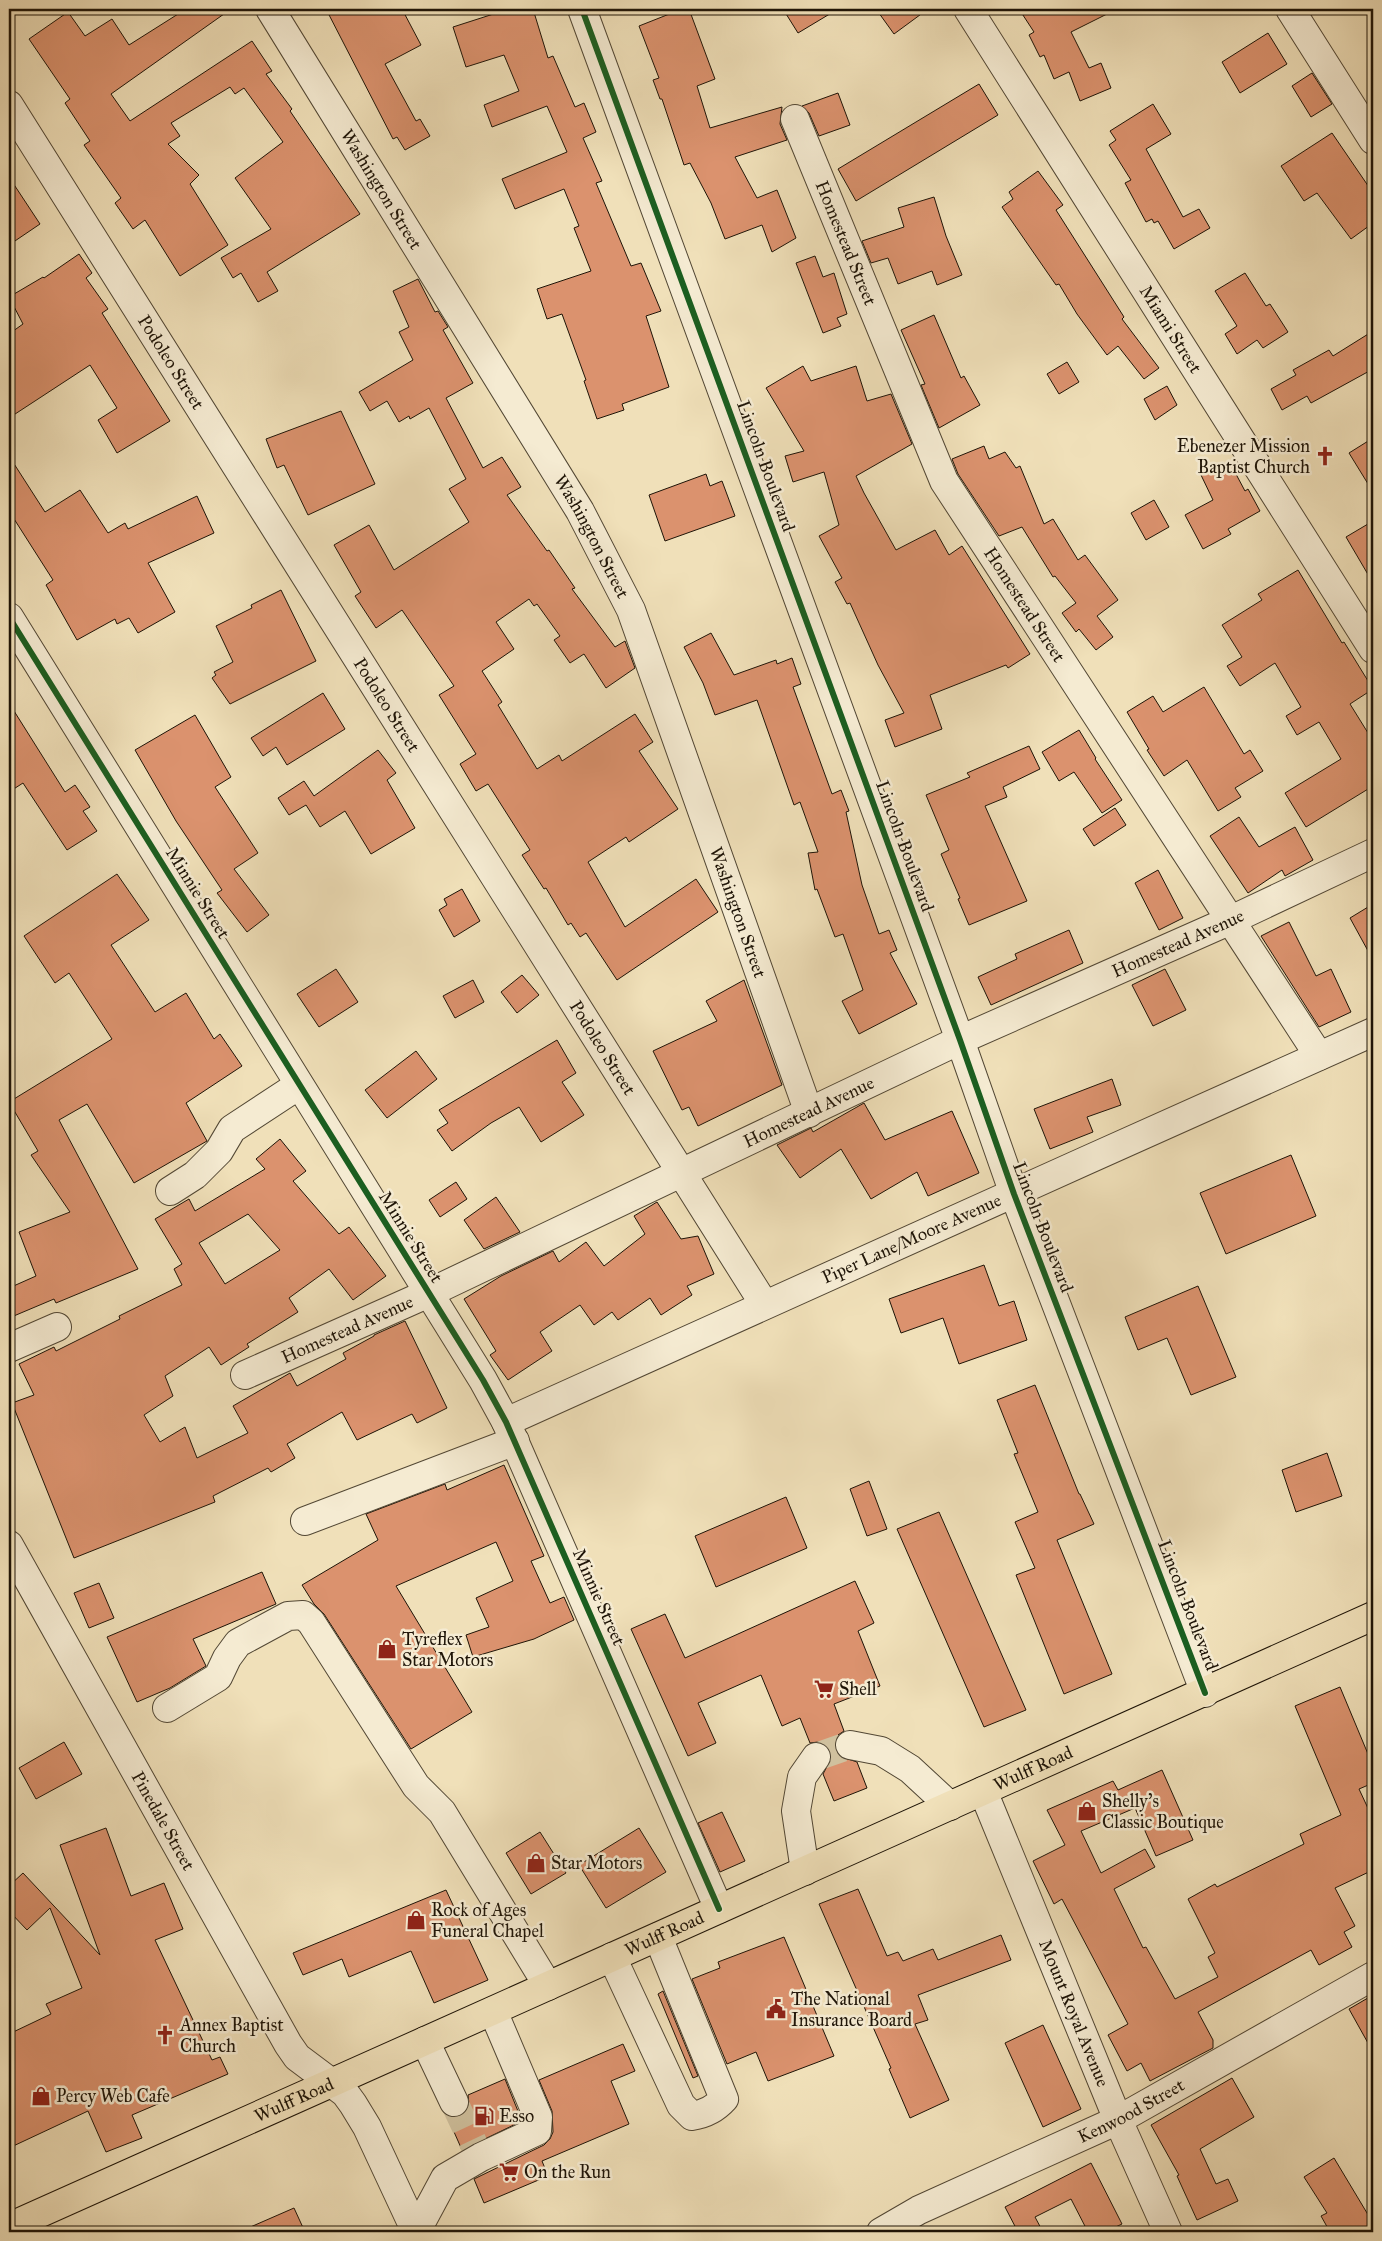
<svg xmlns="http://www.w3.org/2000/svg" width="1382" height="2241" viewBox="0 0 1382 2241" font-family="'IM FELL Great Primer',serif">
  <style>
    .building { fill: #db926e; stroke: #1e1407; fill-rule: evenodd }
    .lines { fill: none; stroke-linecap: round; stroke-linejoin: round }
    .minor-tunnel { stroke: #d0c19e; stroke-width: 28; stroke-dasharray: 28 14; stroke-linecap: butt }
    .minor-casing { stroke: #524734; stroke-width: 30 }
    .major-casing { stroke: #1e1407; stroke-width: 30 }
    .minor { stroke: #f5ebd2; stroke-width: 28 }
    .major { stroke: #f0e0b9; stroke-width: 28 }
    .cycleway-casing { stroke: #f5ebd2; stroke-width: 9 }
    .cycleway { stroke: #1b5e20; stroke-width: 6 }
    .labels { text-anchor: middle; dominant-baseline: central; stroke-width: 5; stroke-linejoin: round; paint-order: stroke }
    .street-label { font-size: 18px; fill: #1e1407; stroke: #f5ebd2 }
    .poi-label { font-size: 18px; fill: #1e1407; stroke: #f5ebd2; text-anchor: start }
  </style>
  <rect width="100%" height="100%" fill="#f0e0b9"/>
  <filter id="stains"><feTurbulence type="fractalNoise" baseFrequency=".004" numOctaves="4"/><feColorMatrix values="0 0 0 0 .2 0 0 0 0 .09 0 0 0 0 .02 0 0 0 .5 -.17"/></filter>
  <radialGradient id="worn" r=".72"><stop offset=".6" stop-color="#630" stop-opacity="0"/><stop offset="1" stop-color="#630" stop-opacity=".3"/></radialGradient>
  <path class="building" d="M186 9H231L111 94 130 121 252 41 272 71 266 74 292 109 290 111 360 214 267 272 278 291 258 302 241 273 233 278 221 258 271 229 235 178 283 142 244 88 235 94 230 87 171 123 180 136 168 144 199 175 190 184 228 245 180 276 145 220 133 229 115 203 121 198 84 145 90 141 65 103 70 99 29 39 68 12 85 36 112 19 129 45Z
    M326 9H402L421 45 385 64 416 121 420 119 430 136 405 150 397 137 393 139Z
    M509 9H533L548 58 553 56 575 107 584 103 596 132 583 138 602 181 596 183 631 266 641 263 661 311 646 316 669 387 622 404 624 410 597 419 584 381 586 380 562 314 547 319 537 289 591 271 574 228 579 226 564 189 515 209 502 179 567 152 547 106 492 127 484 105 519 91 504 55 466 67 453 27Z
    M682 9H689L715 79 697 86 710 128 782 107 780 124 787 140 735 157 757 198 777 190 796 238 772 252 762 225 725 239 711 203 690 163 684 165 662 99H660L653 80 659 78 639 26Z
    M783 9H838L798 33Z
    M876 9H928L894 34Z
    M1019 9H1117L1071 32 1089 68 1101 63 1111 88 1080 101 1069 72 1054 79 1044 55 1040 57 1029 35 1034 32Z
    M1268 33 1287 64 1240 93 1222 62Z
    M1312 73 1332 104 1311 117 1292 86Z
    M979 84 998 115 856 201 838 169Z
    M838 93 850 125 819 136 809 113 802 106Z
    M1153 104 1171 134 1146 149 1183 217 1199 209 1210 228 1174 249 1158 221 1154 223 1152 219 1146 222 1125 183 1131 180 1109 145 1116 140 1110 131Z
    M1332 133 1373 193V223L1351 239 1317 193 1304 201 1281 166Z
    M1038 171 1063 205 1056 210 1124 317 1122 319 1159 368 1144 379 1118 346 1107 355 1077 314 1059 284 1056 285 1002 207 1013 199 1009 192Z
    M9 177 40 224 9 245Z
    M934 197 946 236 962 275 937 285 932 271 898 284 888 258 871 263 862 241 904 227 898 208Z
    M79 254 92 273 86 278 108 309 102 313 170 421 117 453 98 420 117 408 90 365 9 418V334L23 324 9 297 43 277 44 278Z
    M815 256 823 277 834 273 847 314 837 318 841 326 823 333 796 263Z
    M1245 273 1266 306 1270 304 1288 332 1263 348 1257 340 1237 354 1225 334 1237 326 1215 291Z
    M418 279 435 312 438 311 448 327 443 330 473 383 446 398 483 468 502 457 521 487 507 495 547 551 549 550 575 588 572 589 615 647 625 641 635 668 606 688 584 654 570 663 554 640 560 636 537 604 534 606 529 599 496 622 514 649 482 671 502 702 498 705 537 769 559 755 562 761 635 714 653 742 639 751 678 809 629 842 626 837 588 862 625 927 696 879 718 912 617 980 586 933 580 937 571 923 568 925 546 888 544 889 522 855 530 850 488 784 476 791 460 764 476 754 439 695 454 686 402 610 376 628 355 596 361 592 334 545 369 525 394 570 469 522 449 489 466 479 429 408 410 419 409 416 399 422 387 401 370 411 359 392 413 360 399 332 409 327 393 291Z
    M934 315 961 378 964 376 980 405 939 428 921 385 925 384 901 330Z
    M1373 331V369L1311 403 1307 396 1282 410 1271 389 1296 375 1293 370 1329 350 1333 356Z
    M1067 362 1079 382 1059 394 1047 374Z
    M803 366 811 381 856 366 867 401 891 394 912 444 856 476 864 493 896 550 935 530 949 555 962 546 1030 654 1008 668 1006 665 930 695 942 729 895 747 885 720 904 713 878 665 850 603 847 604 835 582 842 578 819 536 839 525 824 472 793 482 785 456 804 451 766 388Z
    M1167 386 1177 405 1155 420 1144 399Z
    M341 411 375 484 308 515 284 465 277 468 266 439Z
    M1373 438V492L1349 453Z
    M984 446 989 459 1005 452 1016 468 1020 466 1044 524 1053 519 1078 560 1085 555 1118 600 1097 616 1113 637 1096 650 1079 629 1076 632 1062 613 1076 603 1055 576 1053 577 1022 527 999 536 958 474 952 459Z
    M9 456 45 512 80 490 108 533 125 523 128 529 197 496 214 533 148 563 175 612 138 633 129 618 117 624 115 619 77 640 46 585 53 580 9 511Z
    M1229 461 1245 491 1248 489 1260 511 1228 529 1231 534 1203 549 1185 515 1213 500 1201 475Z
    M706 474 710 486 722 481 735 516 665 541 649 495Z
    M1154 500 1169 527 1146 540 1131 513Z
    M1373 521V583L1346 537Z
    M1298 570 1342 643 1344 642 1373 689 1350 704 1373 741V786L1306 827 1285 793 1341 759 1319 722 1297 735 1286 716 1301 707 1275 663 1240 686 1227 666 1242 657 1222 625 1262 600 1258 594Z
    M281 590 316 661 230 704 212 678 216 675 214 672 233 662 216 626 252 608 251 605Z
    M711 633 734 675 776 660 777 664 792 658 801 684 793 687 832 794 841 790 849 811 846 812 862 885 879 934 889 930 897 950 890 953 917 1004 859 1034 842 1001 863 990 843 934 835 937 817 889 815 890 808 853 818 852 800 802 794 805 757 700 715 715 703 683 684 647Z
    M1204 687 1244 754 1250 750 1263 771 1235 788 1241 797 1218 811 1187 760 1164 776 1147 750 1149 749 1127 712 1153 696 1163 712Z
    M323 693 345 729 287 765 276 747 263 756 251 738Z
    M9 703 65 792 75 785 90 807 83 811 97 831 67 850 23 783 9 792Z
    M195 715 231 777 215 787 258 853 234 869 269 915 247 932 217 893 222 890 176 821 135 750Z
    M1079 730 1096 758 1095 759 1122 800 1102 813 1074 772 1059 781 1042 752Z
    M1029 746 1040 769 1003 787 1007 797 985 806 1027 901 969 925 958 899 960 898 941 854 949 850 926 795 970 777 967 773Z
    M378 750 396 773 387 780 415 828 371 854 345 811 320 827 306 805 289 815 278 798 304 781 314 796Z
    M1115 808 1126 825 1094 846 1083 829Z
    M1239 817 1259 847 1295 827 1313 860 1285 876 1282 870 1248 893 1210 836Z
    M1158 870 1183 918 1159 930 1135 883Z
    M117 874 149 920 111 945 155 1012 186 993 214 1039 220 1034 242 1066 186 1103 207 1141 134 1183 87 1104 59 1120 138 1269 56 1303 54 1299 9 1318V1288L36 1276 19 1232 70 1212 31 1155 38 1151 9 1102 112 1039 69 973 55 983 24 936Z
    M462 889 480 921 454 937 439 910 447 905 444 899Z
    M1373 904V960L1350 918Z
    M1289 922 1316 976 1331 969 1351 1012 1319 1027 1261 936Z
    M1069 930 1083 963 991 1005 978 977 1017 959 1015 954Z
    M336 969 358 1002 319 1027 297 994Z
    M1165 969 1186 1010 1153 1026 1132 985Z
    M522 975 539 995 517 1013 501 992Z
    M473 980 484 1002 455 1018 443 996Z
    M744 980 782 1085 698 1126 689 1107 682 1110 653 1051 717 1021 706 1001Z
    M557 1040 576 1073 562 1082 584 1115 541 1142 519 1107 491 1123 452 1151 437 1130 448 1123 439 1110Z
    M416 1051 437 1079 387 1118 365 1090Z
    M1112 1079 1121 1105 1087 1117 1093 1132 1050 1149 1034 1109Z
    M864 1103 885 1140 952 1111 979 1173 928 1196 917 1172 871 1199 841 1149 800 1178 777 1145 811 1128 813 1132Z
    M280 1139 306 1171 293 1181 339 1234 349 1227 386 1276 353 1300 329 1269 289 1298 298 1312 247 1344 249 1347 221 1365 209 1347 165 1376 173 1396 144 1415 160 1442 185 1427 197 1458 248 1433 233 1406 290 1373 297 1386 346 1359 343 1353 374 1336V1335L405 1321 447 1408 417 1423 412 1414 357 1440 342 1412 287 1444 295 1458 271 1472 268 1468 213 1496 215 1502 74 1558 12 1403 34 1395 19 1364 54 1347 56 1351 120 1319 119 1316 182 1285 174 1269 182 1264 155 1219 189 1199 195 1211 265 1169 256 1159ZM248 1214 280 1250 225 1284 199 1243Z
    M1291 1155 1316 1216 1226 1254 1200 1193Z
    M456 1182 467 1199 440 1217 429 1200Z
    M496 1197 520 1232 484 1249 464 1220Z
    M657 1202 681 1239 698 1236 714 1274 687 1286 692 1295 661 1315 650 1298 618 1320 612 1312 594 1325 580 1305 540 1332 552 1351 508 1380 490 1355 496 1351 464 1299 501 1276 553 1251 559 1262 586 1242 604 1266 645 1234 634 1216Z
    M984 1265 999 1306 1014 1301 1027 1340 959 1364 943 1318 901 1333 889 1299Z
    M1198 1286 1236 1377 1191 1395 1167 1338 1138 1350 1125 1317Z
    M1035 1385 1079 1494H1080L1094 1524 1057 1540 1112 1674 1064 1694 1016 1575 1035 1568 1015 1522 1038 1512 1014 1454 1018 1453 997 1400Z
    M1327 1453 1342 1496 1296 1512 1282 1470Z
    M504 1465 544 1556 531 1561 550 1603 564 1597 574 1620 534 1639 473 1657 466 1635 489 1627 476 1598 513 1581 496 1542 396 1586 472 1712 411 1749 324 1614 314 1604 302 1585 378 1540 366 1514 445 1484 447 1490Z
    M869 1481 887 1529 867 1536 850 1489Z
    M786 1497 807 1548 716 1587 695 1536Z
    M939 1512 1026 1710 984 1727 897 1529Z
    M262 1572 276 1604 193 1639 206 1666 170 1688 137 1702 107 1637Z
    M855 1581 874 1623 858 1631 880 1686 834 1704 844 1731 838 1735 835 1743V1751L839 1756 857 1762 867 1788 834 1801 823 1774 831 1759 830 1750 825 1744 818 1742 810 1743 800 1718 782 1726 761 1675 698 1703 716 1743 688 1756 631 1629 665 1614 685 1658Z
    M99 1583 114 1618 89 1628 74 1593Z
    M1340 1687 1373 1766V1783L1359 1789 1373 1819V1870L1335 1888 1355 1926 1344 1932 1352 1947 1319 1965 1311 1950 1198 2012 1213 2040V2048L1150 2081 1141 2063 1127 2071 1108 2035 1128 2024 1062 1899 1054 1904 1033 1861 1065 1845 1047 1810 1113 1781 1118 1790 1162 1770 1193 1840 1156 1856 1135 1808 1081 1831 1101 1873 1145 1849 1155 1867 1114 1889 1143 1948 1146 1947 1175 1999 1218 1977 1208 1957 1215 1953 1188 1899 1215 1884 1217 1887 1304 1844 1300 1834 1341 1815 1295 1706Z
    M64 1742 82 1774 36 1799 19 1768Z
    M722 1812 745 1861 720 1872 698 1823Z
    M106 1828 131 1896 164 1883 183 1929 155 1940 212 2060 220 2057 228 2074 132 2115 142 2138 106 2152 88 2111 9 2148V2034L51 2014 46 2004 82 1988 50 1908 27 1930 9 1911V1886L23 1873 100 1955 60 1845Z
    M639 1828 666 1872 606 1908 579 1865Z
    M540 1832 566 1873 531 1894 506 1853Z
    M858 1889 887 1956 898 1952 903 1961 933 1949 938 1960 1001 1935 1011 1960 918 1995 928 2020 915 2024 949 2100 910 2118 889 2069 891 2068 819 1904Z
    M446 1890 488 1980 434 2003 411 1951 349 1977 342 1959 303 1975 293 1953Z
    M784 1937 834 2056 768 2081 756 2052 727 2064 692 1979 720 1968 718 1962Z
    M663 1991 698 2076 693 2078 658 1994Z
    M1373 1995V2052L1349 2009Z
    M1043 2025 1081 2109 1043 2127 1005 2043Z
    M623 2044 635 2071 611 2081 629 2124 542 2161 548 2176 484 2203 474 2179 544 2145 550 2139 553 2132 552 2111 539 2080Z
    M1232 2078 1254 2117 1200 2149 1216 2184 1228 2179 1238 2201 1197 2220 1177 2176 1179 2175 1151 2125Z
    M505 2079 522 2121 462 2150 447 2116 453 2118 461 2116 467 2111 469 2104 468 2095Z
    M1334 2158 1373 2223V2232H1330L1321 2216 1327 2213 1304 2177Z
    M1091 2163 1122 2224 1105 2232H1088L1071 2199 1035 2217 1043 2232H1018L1005 2207Z
    M294 2208 305 2232H239Z"/>
  <g class="lines">
    <path class="minor-tunnel" d="M816 1757 850 1745
      M454 2102 476 2149"/>
    <defs>
      <g id="minor">
        <path id="s1" d="M270 9 580 511 631 610 809 1113"/>
        <path d="M582 9 960 1040 1014 1194 1205 1693"/>
        <path id="s2" d="M968 9 1373 649"/>
        <path d="M1290 9 1373 140"/>
        <path id="s3" d="M9 105 764 1304"/>
        <path id="s4" d="M795 119 944 481 1319 1056"/>
        <path d="M9 617 483 1380 506 1422 719 1909"/>
        <path d="M170 1191 195 1175 219 1151 232 1129 299 1085"/>
        <path d="M9 1348 57 1327"/>
        <path id="s5" d="M245 1375 429 1293 960 1040 1231 920 1373 853"/>
        <path id="s6" d="M506 1422C794 1290 1084 1162 1373 1032"/>
        <path d="M305 1521 515 1441"/>
        <path id="s7" d="M9 1545 288 2044 297 2057 345 2093 353 2104 367 2127 416 2232"/>
        <path d="M167 1708 218 1677 227 1658 238 1643 288 1616 303 1615 311 1622 416 1786 442 1812 548 1986"/>
        <path d="M850 1745 881 1751 910 1769 950 1806"/>
        <path id="s8" d="M983 1791 1118 2120 1168 2232"/>
        <path d="M805 1871 796 1811 802 1777 816 1757"/>
        <path d="M612 1957 681 2105 692 2116C705 2114 715 2109 724 2099L658 1937"/>
        <path d="M425 2041 454 2102"/>
        <path d="M416 2232 445 2178 481 2157 537 2131 538 2117 493 2011"/>
        <path id="s9" d="M881 2232 919 2210 1118 2120 1373 1976"/>
      </g>
      <g id="major">
        <path id="s10" d="M9 2227C147 2164 287 2104 425 2041L1373 1616"/>
      </g>
    </defs>
    <use href="#minor" class="minor-casing"/>
    <use href="#major" class="major-casing"/>
    <use href="#minor" class="minor"/>
    <use href="#major" class="major"/>
    <defs>
      <path id="cycleway" d="M582 9 960 1040 1014 1194 1205 1693
        M9 617 483 1380 506 1422 719 1909"/>
    </defs>
    <use href="#cycleway" class="cycleway-casing"/>
    <use href="#cycleway" class="cycleway"/>
  </g>
  <defs>
    <symbol id="church-bare" viewBox="-9 -9 18 18"><path d="M-1.2-6h2.4v3.5h3.3v2.4h-3.3V6h-2.4V-.1h-3.3v-2.4h3.3Z" fill="#8f2418" stroke="#f5ebd2" stroke-width="2.5" paint-order="stroke"/></symbol>
    <symbol id="shop-bare" viewBox="-9 -9 18 18"><path d="M-5-2.5h2.3a2.7 3.5 0 0 1 5.4 0H5L5.5 6h-11ZM-1.5-2.5h3a1.5 2.3 0 0 0-3 0Z" fill="#8f2418" stroke="#f5ebd2" stroke-width="2.5" paint-order="stroke"/></symbol>
    <symbol id="supermarket-bare" viewBox="-9 -9 18 18"><path d="M-6-5.5h2.5l.6 2H6L4.5 2H-2.5L-4.4-4H-6ZM-1.5 3.2a1.3 1.3 0 1 0 .1 0ZM3 3.2a1.3 1.3 0 1 0 .1 0Z" fill="#8f2418" stroke="#f5ebd2" stroke-width="2.5" paint-order="stroke"/></symbol>
    <symbol id="civic-bare" viewBox="-9 -9 18 18"><path d="M-.6-6.5H3V-4.5H.6V-3L4-1V1h2V6H-6V1h2V-1L-.6-3ZM-1.2 2.5V6h2.4V2.5Z" fill="#8f2418" stroke="#f5ebd2" stroke-width="2.5" paint-order="stroke"/></symbol>
    <symbol id="fuel-bare" viewBox="-9 -9 18 18"><path d="M-5.5-6h7V0h2V4h1.3V-2.5L3-4.5l.8-.8L6-3V5H2.5V1h-1V6h-7ZM-4.2-4.7v3.2H.2V-4.7Z" fill="#8f2418" stroke="#f5ebd2" stroke-width="2.5" paint-order="stroke"/></symbol>
  </defs>
  <g fill-rule="evenodd">
    <use href="#church-bare" x="1311" y="442" width="28" height="28"/>
    <use href="#shop-bare" x="373" y="1635" width="28" height="28"/>
    <use href="#supermarket-bare" x="810" y="1675" width="28" height="28"/>
    <use href="#shop-bare" x="1073" y="1797" width="28" height="28"/>
    <use href="#shop-bare" x="522" y="1849" width="28" height="28"/>
    <use href="#shop-bare" x="402" y="1906" width="28" height="28"/>
    <use href="#civic-bare" x="762" y="1995" width="28" height="28"/>
    <use href="#church-bare" x="151" y="2021" width="28" height="28"/>
    <use href="#shop-bare" x="27" y="2082" width="28" height="28"/>
    <use href="#fuel-bare" x="470" y="2102" width="28" height="28"/>
    <use href="#supermarket-bare" x="495" y="2158" width="28" height="28"/>
  </g>
  <g class="labels">
    <g class="street-label">
      <text stroke="none"><textPath href="#s1" startOffset="212">Washington Street</textPath></text>
      <text stroke="none"><textPath href="#s4" startOffset="134">Homestead Street</textPath></text>
      <text stroke="none"><textPath href="#s2" startOffset="379">Miami Street</textPath></text>
      <text stroke="none"><textPath href="#s3" startOffset="304">Podoleo Street</textPath></text>
      <text transform="translate(766 466) rotate(70)">Lincoln Boulevard</text>
      <text stroke="none"><textPath href="#s1" startOffset="618">Washington Street</textPath></text>
      <text stroke="none"><textPath href="#s4" startOffset="539">Homestead Street</textPath></text>
      <text stroke="none"><textPath href="#s3" startOffset="709">Podoleo Street</textPath></text>
      <text transform="translate(905 846) rotate(70)">Lincoln Boulevard</text>
      <text transform="translate(198 893) rotate(58)">Minnie Street</text>
      <text stroke="none"><textPath href="#s1" startOffset="1022">Washington Street</textPath></text>
      <text stroke="none"><textPath href="#s5" startOffset="1028">Homestead Avenue</textPath></text>
      <text stroke="none"><textPath href="#s3" startOffset="1114">Podoleo Street</textPath></text>
      <text stroke="none"><textPath href="#s5" startOffset="622">Homestead Avenue</textPath></text>
      <text transform="translate(1043 1227) rotate(69)">Lincoln Boulevard</text>
      <text transform="translate(411 1237) rotate(58)">Minnie Street</text>
      <text stroke="none"><textPath href="#s6" startOffset="445">Piper Lane/Moore Avenue</textPath></text>
      <text stroke="none"><textPath href="#s5" startOffset="112">Homestead Avenue</textPath></text>
      <text transform="translate(599 1597) rotate(66)">Minnie Street</text>
      <text transform="translate(1188 1605) rotate(69)">Lincoln Boulevard</text>
      <text stroke="none"><textPath href="#s10" startOffset="1122">Wulff Road</textPath></text>
      <text stroke="none"><textPath href="#s7" startOffset="316">Pinedale Street</textPath></text>
      <text stroke="none"><textPath href="#s10" startOffset="718">Wulff Road</textPath></text>
      <text stroke="none"><textPath href="#s8" startOffset="240">Mount Royal Avenue</textPath></text>
      <text stroke="none"><textPath href="#s10" startOffset="312">Wulff Road</textPath></text>
      <text stroke="none"><textPath href="#s9" startOffset="278">Kenwood Street</textPath></text>
    </g>
    <g class="poi-label">
      <text x="1310" y="446" text-anchor="end">Ebenezer Mission<tspan x="1310" dy="21">Baptist Church</tspan></text>
      <text x="402" y="1639">Tyreflex<tspan x="402" dy="21">Star Motors</tspan></text>
      <text x="839" y="1689">Shell</text>
      <text x="1102" y="1801">Shelly's<tspan x="1102" dy="21">Classic Boutique</tspan></text>
      <text x="551" y="1863">Star Motors</text>
      <text x="431" y="1910">Rock of Ages<tspan x="431" dy="21">Funeral Chapel</tspan></text>
      <text x="791" y="1999">The National<tspan x="791" dy="21">Insurance Board</tspan></text>
      <text x="180" y="2025">Annex Baptist<tspan x="180" dy="21">Church</tspan></text>
      <text x="56" y="2096">Percy Web Cafe</text>
      <text x="499" y="2116">Esso</text>
      <text x="524" y="2172">On the Run</text>
    </g>
  </g>
  <rect width="1382" height="2241" fill="none" stroke="#f0e0b9" stroke-width="30"/>
  <rect x="10" y="10" width="1362" height="2221" fill="none" stroke="#1e1407" stroke-width="2.5"/>
  <rect x="15" y="15" width="1352" height="2211" fill="none" stroke="#1e1407"/>
  <rect width="100%" height="100%" filter="url(#stains)"/>
  <rect width="100%" height="100%" fill="url(#worn)"/>
</svg>
